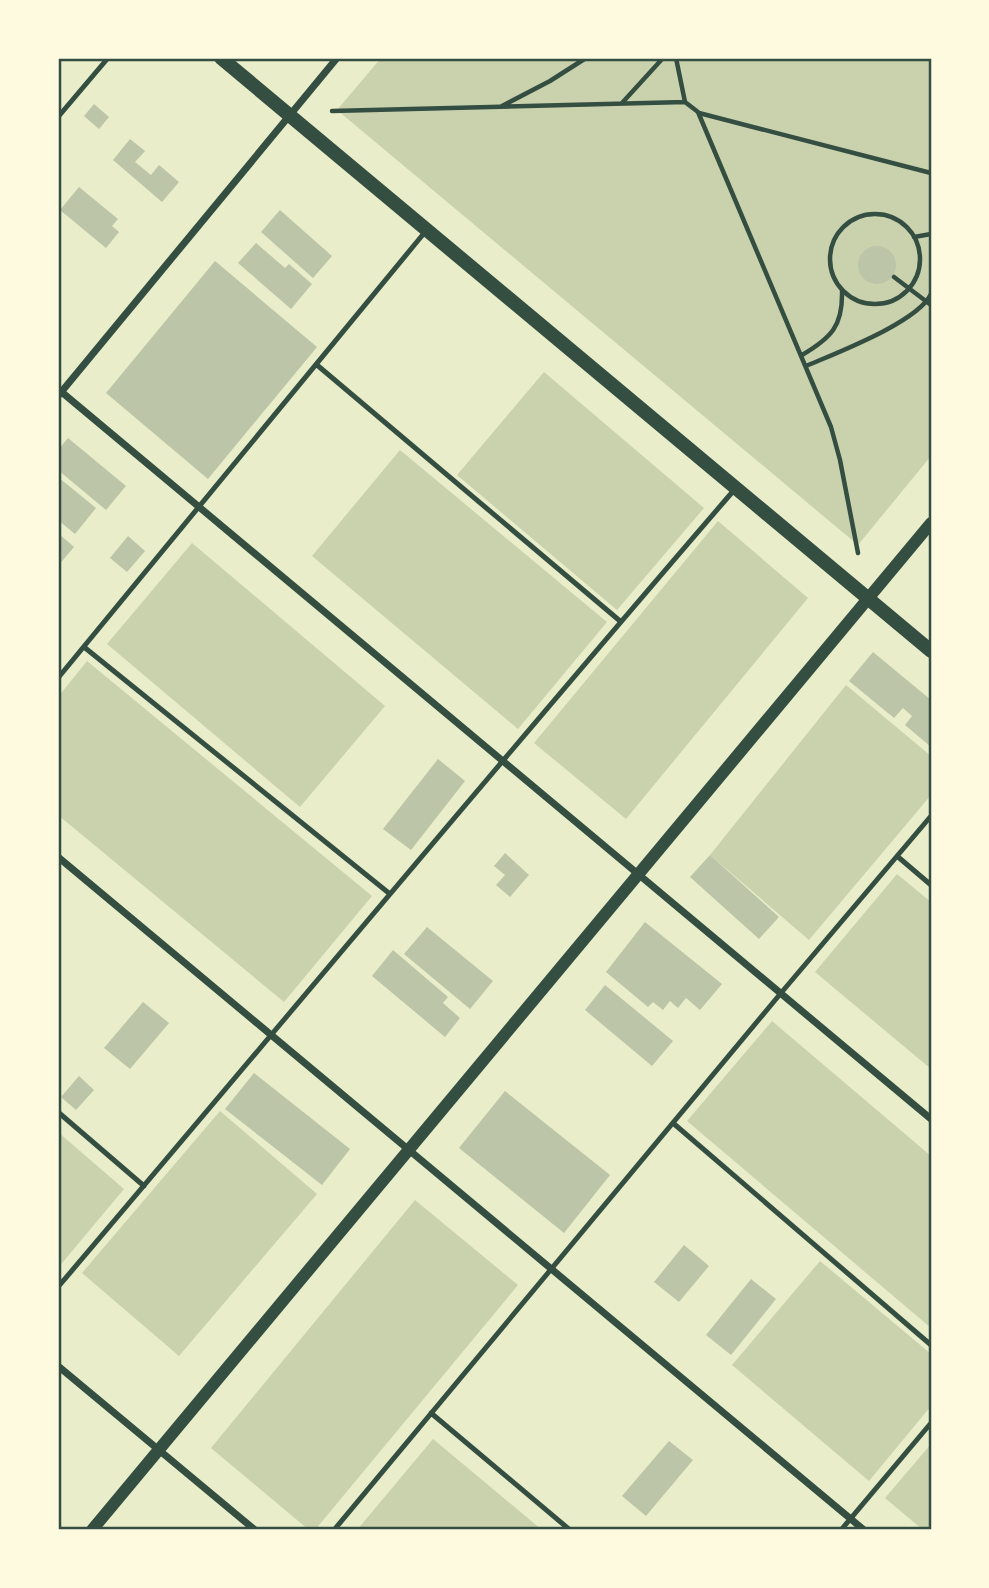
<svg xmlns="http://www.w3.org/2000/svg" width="989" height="1588" viewBox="0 0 989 1588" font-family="'Nunito Sans',sans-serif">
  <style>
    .green { fill: #cad2ad }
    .building { fill: #bcc5a7 }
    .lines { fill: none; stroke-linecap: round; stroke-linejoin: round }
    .path { stroke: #344e41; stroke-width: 4.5 }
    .service { stroke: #344e41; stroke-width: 5 }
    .minor { stroke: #344e41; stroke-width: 7 }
    .tertiary { stroke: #344e41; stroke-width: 12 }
    .secondary { stroke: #344e41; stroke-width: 14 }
    .neatline { fill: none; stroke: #344e41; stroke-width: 2.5 }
  </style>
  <rect width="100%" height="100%" fill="#e9edc9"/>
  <path class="green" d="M381 58H931V456L858 545 337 110Z
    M544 372 704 508 617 610 457 475Z
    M400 450 607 622 518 729 312 556Z
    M718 521 808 598 626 819 534 743Z
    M192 543 385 706 300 807 107 644Z
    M87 661 372 896 284 1002 58 815V697Z
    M846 685 931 756V795L809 940 710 855Z
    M897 874 931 902V1069L815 972Z
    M772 1021 931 1156V1328L687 1121Z
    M220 1111 317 1194 179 1356 82 1273Z
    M58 1132 124 1189 58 1268Z
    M415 1200 518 1285 315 1530H309L211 1448Z
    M820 1261 931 1354V1406L869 1481 732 1365Z
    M433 1439 542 1530H357Z
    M931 1444V1530H923L885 1498Z"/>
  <path class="building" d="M94 104 109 117 99 129 84 116Z
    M130 139 145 151 135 162 151 175 159 165 179 182 162 202 113 160Z
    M79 187 118 219 112 226 119 232 106 248 60 210Z
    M280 210 332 256 313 278 261 232Z
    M256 243 285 268 289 264 312 284 291 309 238 263Z
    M858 265a19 19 0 1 1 38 0a19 19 0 1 1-38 0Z
    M215 261 317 347 208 479 106 393Z
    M68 438 126 486 106 510 58 470V450Z
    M58 477 96 508 75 534 58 520Z
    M58 533 74 547 58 566Z
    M128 536 145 551 127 572 110 558Z
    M873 652 931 700V747L905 725 912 716 903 708 894 718 849 681Z
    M438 759 465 781 411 850 383 829Z
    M505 853 529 875 510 897 496 885 505 875 494 866Z
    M710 855 779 917 759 939 690 877Z
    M645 922 722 984 700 1010 686 998 678 1008 670 1001 663 1010 653 1002 648 1007 606 972Z
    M427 927 493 981 470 1009 404 954Z
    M393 950 448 997 443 1003 460 1018 445 1037 372 976Z
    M605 985 673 1041 652 1066 585 1010Z
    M143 1002 169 1023 130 1069 104 1048Z
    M254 1073 350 1149 322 1185 225 1109Z
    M79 1076 94 1090 76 1110 61 1097Z
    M505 1091 610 1175 564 1233 459 1148Z
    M684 1245 709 1266 679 1302 654 1282Z
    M751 1279 776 1299 731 1355 706 1335Z
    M669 1441 693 1460 646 1516 622 1496Z"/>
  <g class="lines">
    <path class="path" d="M685 102 698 112 831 427 840 460 858 553
      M622 103 663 58
      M502 106 550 81 586 58
      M332 111 685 102 676 58
      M699 113 931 173
      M830 259a45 45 0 1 1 90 0a45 45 0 1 1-90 0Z
      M914 237 931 234
      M894 277 931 305
      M802 355C831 338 843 326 842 291
      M806 366C836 353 918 322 931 294"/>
    <path class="service" d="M58 117 108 58
      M317 365 620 621
      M84 647 390 894
      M58 678 425 232
      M897 856 931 885
      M58 1112 144 1186
      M673 1123 931 1345
      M58 1287C284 1021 507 753 735 489
      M431 1413 570 1530
      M334 1530 781 993 931 816
      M841 1530 931 1423"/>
    <path class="minor" d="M58 389 931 1119
      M58 396 337 58
      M58 857 864 1530
      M58 1366 255 1530"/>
    <path class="tertiary" d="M92 1530 931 523"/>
    <path class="secondary" d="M221 58 931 651"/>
  </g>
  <rect width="989" height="1588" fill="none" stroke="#fefae0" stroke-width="119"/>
  <rect x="60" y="60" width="870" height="1468" class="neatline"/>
</svg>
